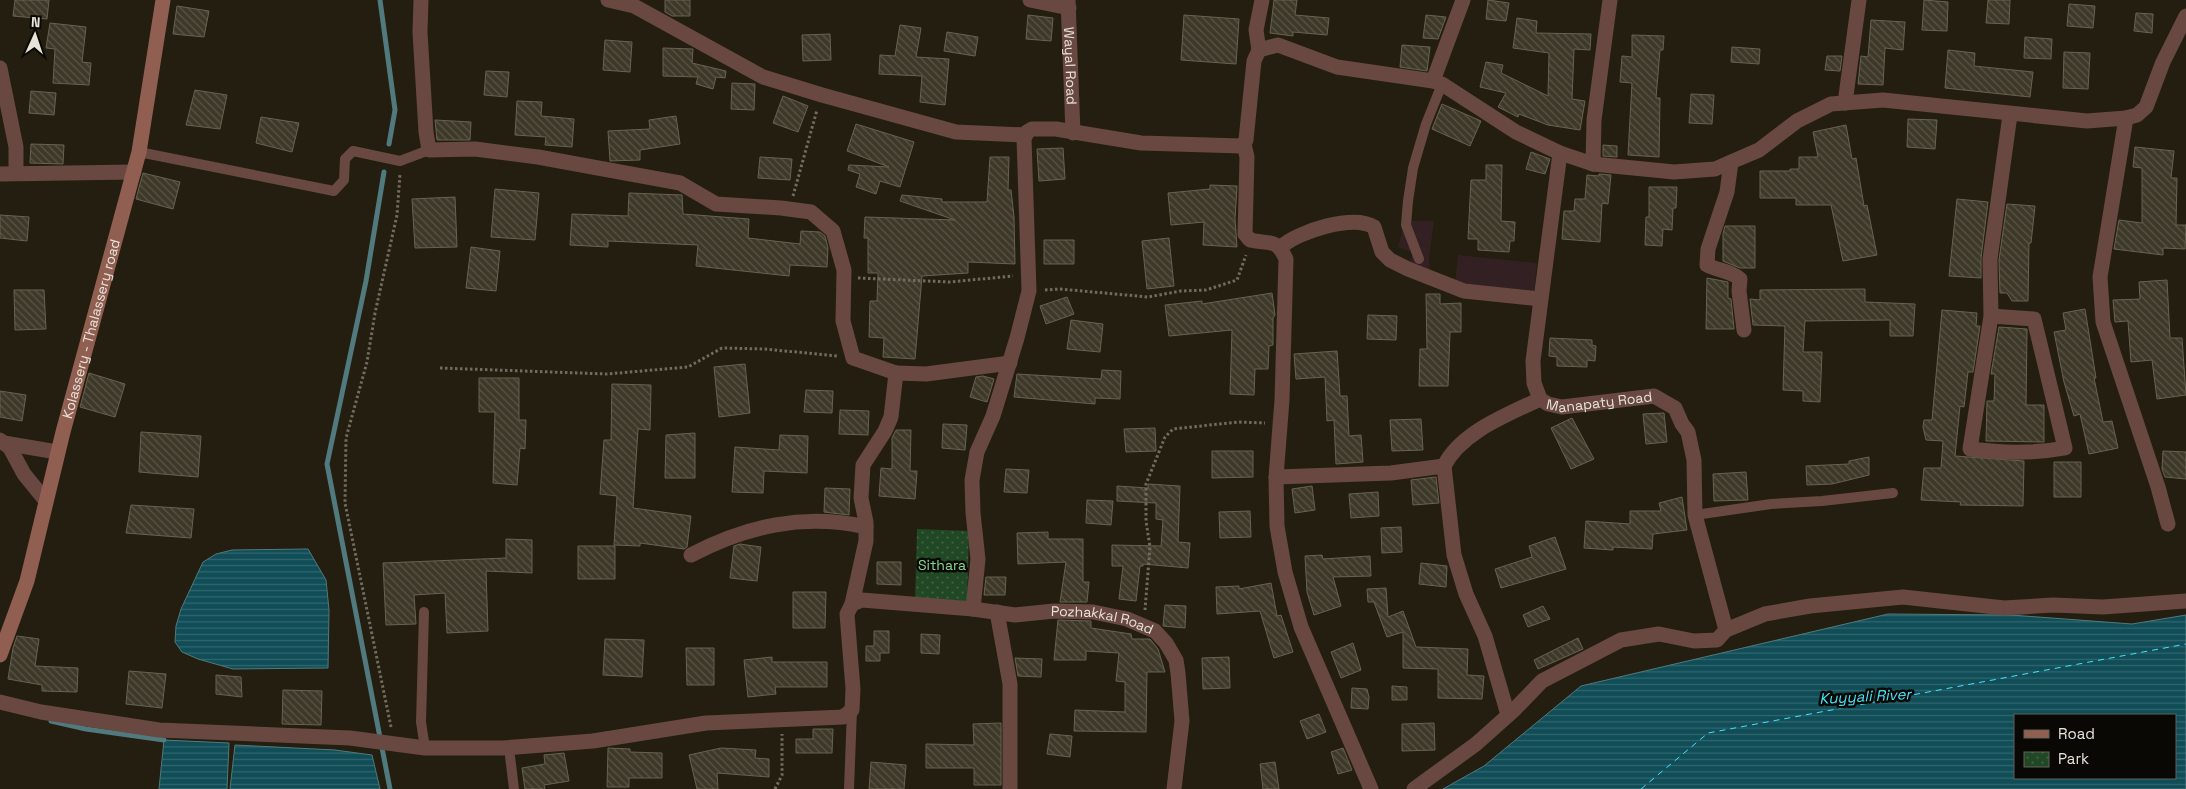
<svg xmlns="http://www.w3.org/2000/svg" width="2186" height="789" viewBox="0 0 2186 789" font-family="'Space Grotesk',sans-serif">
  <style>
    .commercial { fill: #332022 }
    .park { fill: url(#park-dots) }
    .water { fill: url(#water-rules); stroke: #507a7e; fill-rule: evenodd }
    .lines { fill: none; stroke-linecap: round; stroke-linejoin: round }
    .stream { stroke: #507a7e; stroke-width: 5 }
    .ferry { stroke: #46e3fd; stroke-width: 1; stroke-dasharray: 6 5; stroke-linecap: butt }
    .building { fill: url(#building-back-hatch); stroke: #676251 }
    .path { stroke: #706c5f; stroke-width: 3; stroke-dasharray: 2.5 2.5; stroke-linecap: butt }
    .service { stroke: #684840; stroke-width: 10 }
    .minor { stroke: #684840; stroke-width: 15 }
    .secondary { stroke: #915f51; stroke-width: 15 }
    .labels { text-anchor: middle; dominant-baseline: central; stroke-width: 5; stroke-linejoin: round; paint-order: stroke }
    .street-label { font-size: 14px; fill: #e7e4da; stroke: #0a0804 }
    .park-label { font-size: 14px; fill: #89d88d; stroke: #0a0804 }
    .water-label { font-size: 15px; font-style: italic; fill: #46e3fd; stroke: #0a0804 }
  </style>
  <defs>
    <pattern id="park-dots" width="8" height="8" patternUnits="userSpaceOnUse" patternTransform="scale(1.25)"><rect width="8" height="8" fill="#214824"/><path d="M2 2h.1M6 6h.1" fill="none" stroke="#416243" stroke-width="1.8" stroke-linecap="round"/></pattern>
    <pattern id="water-rules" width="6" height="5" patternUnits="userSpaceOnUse" patternTransform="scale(1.25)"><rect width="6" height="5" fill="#104d57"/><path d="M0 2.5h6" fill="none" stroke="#33666f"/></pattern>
    <pattern id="building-back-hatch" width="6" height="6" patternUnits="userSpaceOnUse" patternTransform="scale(1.25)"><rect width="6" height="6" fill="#3d3828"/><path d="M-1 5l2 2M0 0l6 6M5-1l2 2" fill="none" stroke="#595547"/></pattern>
  </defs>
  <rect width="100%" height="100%" fill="#231e0f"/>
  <path class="commercial" d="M1405 221H1434L1429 258 1430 273 1409 265 1413 252 1398 247Z
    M1458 255 1537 263 1534 294 1455 284Z"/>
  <path class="park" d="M917 529 969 531 967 602 915 600Z"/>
  <path class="water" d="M308 549 326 580 329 610 328 668 233 669 198 659 182 652 175 642 176 626 181 609 203 562 216 554 232 550Z
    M1888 614 2011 615 2132 624 2186 615V789H1443L1484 766 1581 686ZM2015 715H2175V778H2015Z
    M164 740 229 743 227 789H159Z
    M235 745 335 750 372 755 380 789H230Z"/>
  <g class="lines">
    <path class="stream" d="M380 0 395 110 389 144
      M384 172 366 281 327 464 390 789
      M51 721 86 729 164 740"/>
    <path class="ferry" d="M1641 789 1708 733 2186 644"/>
  </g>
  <path class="building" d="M15 0H49L47 19 13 16Z
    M665 0H690V16H672L665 12Z
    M1274 0H1297L1295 15 1329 18 1327 35 1293 32V36L1270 33Z
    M1488 0 1509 3 1506 21 1486 19Z
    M1924 0 1948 2 1947 31 1922 30Z
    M1988 0H2010L2009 24 1986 23Z
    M2069 4 2095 6 2093 28 2067 26Z
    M177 6 209 11 204 37 173 34Z
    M2136 13 2153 14 2152 33 2134 31Z
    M1028 15 1053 18 1051 41 1026 39Z
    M1184 15 1239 19 1236 64 1181 60Z
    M1426 15 1446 17 1438 39 1423 38Z
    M1517 18 1537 21 1536 33 1591 34 1590 50 1574 49 1572 99 1585 101 1580 130 1548 125 1519 114 1518 117 1498 107 1506 93 1480 87 1486 62 1503 65 1501 73 1548 96 1549 53 1513 48Z
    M1871 20 1905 22 1903 50 1885 48 1883 85 1858 84 1861 56 1868 57Z
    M50 23 86 27 82 62 91 63 89 85 53 83 55 49 46 48Z
    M900 25 921 28 916 57 949 59 945 105 920 102 922 76 879 74 880 55 895 56Z
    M947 32 978 37 975 56 944 51Z
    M830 34 831 60 803 61 802 35Z
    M1632 35 1664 36 1663 50H1660L1656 98H1660L1659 157 1628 155 1632 83 1620 82 1622 56 1632 57Z
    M2025 37 2052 39 2051 59 2024 58Z
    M605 40 632 42 630 72 603 70Z
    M1402 45 1430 47 1427 71 1400 67Z
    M1732 47 1760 49 1759 64 1731 62Z
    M663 48 693 49 692 63 726 71 725 78 716 77 713 89 696 84 698 77 663 76Z
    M1948 50 1975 53 1974 66 2033 72 2030 97 1945 88Z
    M2064 52 2090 53 2088 89 2063 88Z
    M1827 56H1842L1840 71 1825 70Z
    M486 71 509 72 507 97 484 95Z
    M732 83 755 84 754 110 731 109Z
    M195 90 227 95 220 129 186 125Z
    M31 91 56 93 54 115 29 113Z
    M1691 94 1714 95 1712 124 1689 123Z
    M783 96 808 106 798 132 773 123Z
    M517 101 542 102 541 116 574 119 572 147 545 145 546 137 515 135Z
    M1442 104 1481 121 1470 146 1432 129Z
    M676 116 680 144 640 150V160L610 161 608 131 650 129 649 120Z
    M261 117 299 123 292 152 256 143Z
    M1908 119 1937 120 1935 149 1907 147Z
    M435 120 471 122 470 140H437Z
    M856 124 914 142 900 187 880 181 876 194 856 187 860 174 848 170 849 165 889 167 847 151Z
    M1846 125 1852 159 1856 158 1864 206 1867 205 1877 255 1843 261 1831 205H1796V198H1760V171H1790V169H1799V157H1818L1813 132Z
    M31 144 64 145 63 164 30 163Z
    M1603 145 1617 146V157L1603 156Z
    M2135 147 2174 151 2171 178H2177L2176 225H2186L2185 249 2163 248V255L2114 249 2119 220 2142 223V168L2133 167Z
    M1063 148 1065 179 1039 181 1037 149Z
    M1531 152 1550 159 1545 174 1526 169Z
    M760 157 792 159 790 180 758 178Z
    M990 157H1009L1008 190H1011L1014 217 1015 264 968 262V273L922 276 915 359 883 357 884 338 869 337 870 301H877L878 273H868V238H864L865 217 955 220 900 201 902 195 942 199V202H987Z
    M1486 165H1502L1501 221 1515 222 1514 241H1510L1509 252 1478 250V239H1468L1471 180H1486Z
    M143 173 180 182 173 209 136 199Z
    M1599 174 1611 175 1608 204 1602 203 1600 242 1562 239 1564 211H1574L1575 199H1585L1587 175 1599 176Z
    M1210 185 1237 186 1235 219 1237 247 1203 245 1204 222 1171 225 1168 193 1210 189Z
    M1649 187H1677L1676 208H1673L1672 230 1663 229 1662 246 1645 245 1646 217H1649Z
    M495 189 539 193 535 240 491 237Z
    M629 193 682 195 683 214 749 219 748 238 800 244 801 231 820 232 825 236 828 248 827 267 790 265 789 276 696 266 698 245 608 241V247L570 245 572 214 628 216Z
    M455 197 457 247 415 248 412 199Z
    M1957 199 1988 202 1981 258V278L1949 276Z
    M2007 204 2035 206 2031 243H2029L2028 301H2012L2007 293H2000L1999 260Z
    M0 215 29 217 27 241 0 238Z
    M1725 226H1755V268H1740L1723 261V234Z
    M1169 238 1174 286 1147 289 1142 241Z
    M1044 240H1074V264H1044Z
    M471 247 500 251 496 291 466 288Z
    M1707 278 1728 282V298L1731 299 1734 329H1706Z
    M2167 280 2170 338H2182L2186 395 2157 399 2152 360 2131 362 2128 321 2115 322 2113 300 2140 299 2139 282Z
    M1865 289V302L1915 304 1913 336H1890V320L1805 321 1803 352H1822L1820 402 1803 401V391L1783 390 1785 326 1753 325 1750 299 1760 300V290Z
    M14 290H44L46 329 15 330Z
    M1272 293 1275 315 1273 318V345L1269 346 1268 369H1255L1254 395 1230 394 1232 330 1169 336 1165 305 1202 301V304Z
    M1426 294H1440V304L1461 303V332H1450L1448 386H1419L1420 349H1427Z
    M1067 297 1074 314 1046 324 1040 306Z
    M2085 309 2096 378H2094L2103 422 2112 421 2118 448 2089 454 2080 414 2074 416 2064 382 2054 332 2066 330 2063 313Z
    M1942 310 1977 313 1976 326H1980L1973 372H1968L1964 407 1960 406 1955 456 2024 461 2023 506 1960 505 1961 502 1921 500 1924 468H1941L1943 441 1926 440 1923 427 1924 420H1932Z
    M1368 315 1397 316 1396 340 1367 339Z
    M1071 320 1103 324 1100 352 1067 349Z
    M1999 327 2027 329 2026 405H2044V442L1986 441 1987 401H1994L1995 374H1991Z
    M1550 338 1592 340V345L1596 346 1595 361 1587 360V367L1557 366V357L1549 356Z
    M1337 351 1340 396H1347L1349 436 1361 435 1363 462 1336 464 1334 420 1327 421 1325 377 1296 379 1294 354Z
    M745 364 750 413 719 417 714 367Z
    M1102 370 1121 371 1120 399 1095 398V404L1014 397 1017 374 1101 379Z
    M89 373 125 384 115 417 80 407Z
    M983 376 994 379 987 402 970 397 976 377Z
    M479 378H519V420H526L525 449 520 448 517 485 493 483 495 412H479Z
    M612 384 651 385 650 430 638 429 633 508 691 516 687 547 684 549 640 543V546L614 545 617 496 600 494 604 440H611Z
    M806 390 833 391 832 413 804 412Z
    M0 391 26 395 22 421 0 417Z
    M840 410 869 411 868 435 839 434Z
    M1664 413 1667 442 1646 444 1643 414Z
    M1572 418 1594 459 1571 469 1551 428Z
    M1421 419 1423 450 1392 451 1390 420Z
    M943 424 967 425 965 450 942 448Z
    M1155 428 1156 451 1126 452 1124 429Z
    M896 430H911L910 471H917L915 499 879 496 881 468 892 469V438Z
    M141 432 201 436 198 477 139 472Z
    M695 433V478H665L666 435Z
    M780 435 808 436 807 473 764 471 763 493 732 492 735 447 779 450Z
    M1212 451H1253V477L1212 478Z
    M2163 451 2186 452V479L2165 477 2162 469Z
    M1869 457V475L1832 484 1807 485 1806 466 1849 464V461Z
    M2054 462H2081V497H2054Z
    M1006 469 1029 470 1027 493 1004 492Z
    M1746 472 1748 500 1714 501 1713 474Z
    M1436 477 1439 503 1413 505 1411 480Z
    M1148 484 1180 486 1178 542 1190 543 1188 568 1143 564V566H1140L1136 601 1119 599 1123 566H1112V545L1161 546 1163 520 1156 519V503L1117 501V486L1148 488Z
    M1312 486 1315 510 1295 513 1292 489Z
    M825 488 850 489 849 515 824 512Z
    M1378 492 1379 516 1351 518 1349 494Z
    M1682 497 1687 530 1653 534 1652 549 1613 547V550L1584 548 1586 521 1630 524V511H1661L1659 503Z
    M1087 500 1113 501 1111 525 1086 523Z
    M131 505 194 509 191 538 126 533Z
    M1250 511 1251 537 1220 538 1219 512Z
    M1401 527 1402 552 1382 553 1381 528Z
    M1048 532V539H1083V582H1089L1087 602H1060L1066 562 1018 564 1017 533Z
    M1555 537 1566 569 1501 588 1495 569 1532 557 1529 546Z
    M506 539 532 540V573L486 571 488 631 447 633 445 593 414 595 416 624 386 625 383 563 506 558Z
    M740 544 761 547 757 581 730 578 734 546Z
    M578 546H615V579H578Z
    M1322 555 1323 559 1370 556 1371 576 1333 577 1341 606 1314 615 1307 592 1305 556Z
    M877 562H901V585L877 584Z
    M1421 563 1447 566 1446 587 1419 584Z
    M986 577H1006L1005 595H984Z
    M1271 583 1277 616 1281 615 1293 652 1274 658 1260 611 1217 614 1216 587 1239 586V589Z
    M1386 588 1388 617 1403 611 1416 647 1468 649 1467 675 1484 676 1482 699 1438 698V669L1403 668V632L1387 637 1374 602H1368L1367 589Z
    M793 592H826L825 628H793Z
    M1165 605 1186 606 1185 628 1163 626Z
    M1543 606 1550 619 1528 627 1523 615Z
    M1058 620 1091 621V628L1131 634 1132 639H1150L1158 649 1165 672H1147L1146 732 1074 731 1075 710 1125 712V682L1116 681 1119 653 1086 651V660H1054Z
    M874 631H889V653H880V661H866V646H874Z
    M921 634 940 635 939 654 921 653Z
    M17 636 39 639 35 666 78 668 77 692 42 691V685L8 679 13 648Z
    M1578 638 1583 649 1538 669 1534 660Z
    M605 639 644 640 642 677 603 675Z
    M1353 643 1361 670 1341 678 1331 652Z
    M686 648H714V685H687Z
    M772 657V662H827V687H775L776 694 748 697 744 660Z
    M1229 657 1230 688 1203 689 1202 658Z
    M1015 658 1042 659 1041 677 1018 676Z
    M129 671 166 674 162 708 126 704Z
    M216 675 241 677 242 697 216 694Z
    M1392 686 1407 687V700H1392Z
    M1352 688 1367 689 1369 697 1368 709 1351 708Z
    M283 690 322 691 321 725 282 724Z
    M1319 714 1326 732 1307 739 1300 721Z
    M1001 723V785H974V768H926V744L974 745 973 724Z
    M1434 723 1435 750 1402 751V724Z
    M813 729H833L832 753H796V739H813Z
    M1050 734 1072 736 1070 757 1047 754Z
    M608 748 630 749V752L662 753V778H629V787H607Z
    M721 748 756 750 755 758 769 759V777L717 773 718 789H697L689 755Z
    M1343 748 1352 770 1338 774 1331 752Z
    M564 753 569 781 544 785 545 789H525L522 768 545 764 544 755Z
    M871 762 906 765 904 789H869Z
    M1275 762 1279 789H1263L1260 764Z"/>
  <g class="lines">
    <path class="path" d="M793 196 817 110
      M858 278 950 282 1013 276
      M1045 290 1060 289 1148 297 1181 291 1206 290 1237 280 1246 255
      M440 368 607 374 688 367 722 348 765 349 837 356
      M1145 610 1150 547 1146 521V484L1165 437 1173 429 1238 422 1265 423
      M391 727 345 503 346 438 367 362 375 313 397 215 400 174
      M775 789 782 775V734"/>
    <path class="service" d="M139 152 334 191 344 180 345 159 353 151 400 161 429 150
      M1419 259 1406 225 1408 201 1413 168 1426 124 1442 84
      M1695 515 1771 504 1822 501 1893 493
      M424 612 421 722 425 748
      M509 748 514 789
      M849 789 852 710"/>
    <g class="minor">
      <path d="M421 0 420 32 426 132 429 150 475 149 538 157 680 183 716 204 781 208 811 212 833 231 844 270 843 321 853 358 896 373 891 417 885 431 863 465 861 498 866 522V541L852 604"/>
      <path d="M608 0 634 6 763 77 822 95 956 132 1026 135"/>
      <path d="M1030 0 1069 8"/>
      <path id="s1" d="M1068 0 1073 133"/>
      <path d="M1259 50 1256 30 1262 0"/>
      <path d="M0 68 16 147V173"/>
      <path d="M1433 81 1463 0"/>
      <path d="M1845 103 1859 0"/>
      <path d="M2126 118 2100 277 2103 322 2158 487 2168 524"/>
      <path d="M1244 144 1247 157 1245 234 1250 240C1270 245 1276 237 1286 259L1282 400 1276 477 1277 526 1285 572 1301 627 1371 789"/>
      <path id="s2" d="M1560 153 1533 361 1534 383 1540 399 1548 404 1562 407 1654 396 1675 408 1682 424 1688 432 1694 460 1695 515 1726 630"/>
      <path d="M1731 162 1727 192 1708 249 1707 265C1718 271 1730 270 1740 279L1739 291 1744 330"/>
      <path d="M1593 164 1594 120 1610 0"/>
      <path d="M0 174 134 172"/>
      <path d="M1281 247C1299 231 1353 214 1374 227L1382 252 1390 260 1408 269 1464 291 1540 299"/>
      <path d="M1991 316 2034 319 2065 448C2033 454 2002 453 1970 449L1991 316 1990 259 2010 115"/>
      <path d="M896 373 926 374 1010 363"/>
      <path d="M0 440 10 448 24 474 46 501"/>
      <path d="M4 443 57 452"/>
      <path d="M1276 477 1391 473 1444 466"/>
      <path d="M691 555C747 526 803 513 866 527"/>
      <path id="s3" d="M973 609 1015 615 1054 611 1093 612 1127 619 1155 631 1166 643 1176 660 1178 673 1182 721 1174 789"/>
      <path d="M997 612 1010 684V789"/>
      <path d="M0 702 41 712 159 730 350 738 425 748H503L593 741 706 723 843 717 852 710 853 689 847 614 852 604 862 600 973 609 978 559 973 513 972 480 977 452 993 416 1017 338 1029 291 1024 138 1027 132 1032 129H1056L1141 143 1242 146 1246 140 1254 61 1259 50 1278 45 1337 67 1433 81 1442 84 1516 132 1560 153 1593 164 1674 172 1715 169 1731 162 1759 150 1797 121 1831 104 1883 100 2087 121 2126 118 2137 115 2146 107 2163 62 2186 16"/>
      <path d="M1508 715 1485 636 1466 594 1454 555 1444 466C1461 432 1507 415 1540 399"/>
      <path d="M1414 789 1476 744 1513 711 1542 681 1621 640 1659 634 1694 641 1717 640 1726 630 1765 614 1810 606 1903 597 2004 608 2053 605 2103 607 2186 601"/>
    </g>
    <path class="secondary" id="s4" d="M0 655 27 581 63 432 139 152 163 0"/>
  </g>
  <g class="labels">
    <g class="street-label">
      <text stroke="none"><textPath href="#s1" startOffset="66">Wayal Road</textPath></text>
      <text stroke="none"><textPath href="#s4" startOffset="339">Kolassery - Thalassery road</textPath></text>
      <text stroke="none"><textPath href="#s2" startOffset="310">Manapaty Road</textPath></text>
      <text stroke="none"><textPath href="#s3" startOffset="131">Pozhakkal Road</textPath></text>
    </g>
    <g class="park-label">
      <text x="942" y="565">Sithara</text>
    </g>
    <g class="water-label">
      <text transform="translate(1865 696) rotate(-3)">Kuyyali River</text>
    </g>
  </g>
  <rect x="2014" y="714" width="162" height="65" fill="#0a0804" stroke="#62605a"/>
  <rect x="2024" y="730" width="25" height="8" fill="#915f51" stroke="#62605a"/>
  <text x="2058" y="739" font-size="15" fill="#e7e4da">Road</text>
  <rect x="2024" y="752" width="25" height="15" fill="url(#park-dots)" stroke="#62605a"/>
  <text x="2058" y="764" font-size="15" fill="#e7e4da">Park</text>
  <g transform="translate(35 35) rotate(3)" stroke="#0a0804" stroke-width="4" paint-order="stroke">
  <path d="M0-4L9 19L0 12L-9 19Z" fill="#e7e4da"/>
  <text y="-8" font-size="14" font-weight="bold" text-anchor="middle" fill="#e7e4da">N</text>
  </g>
</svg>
